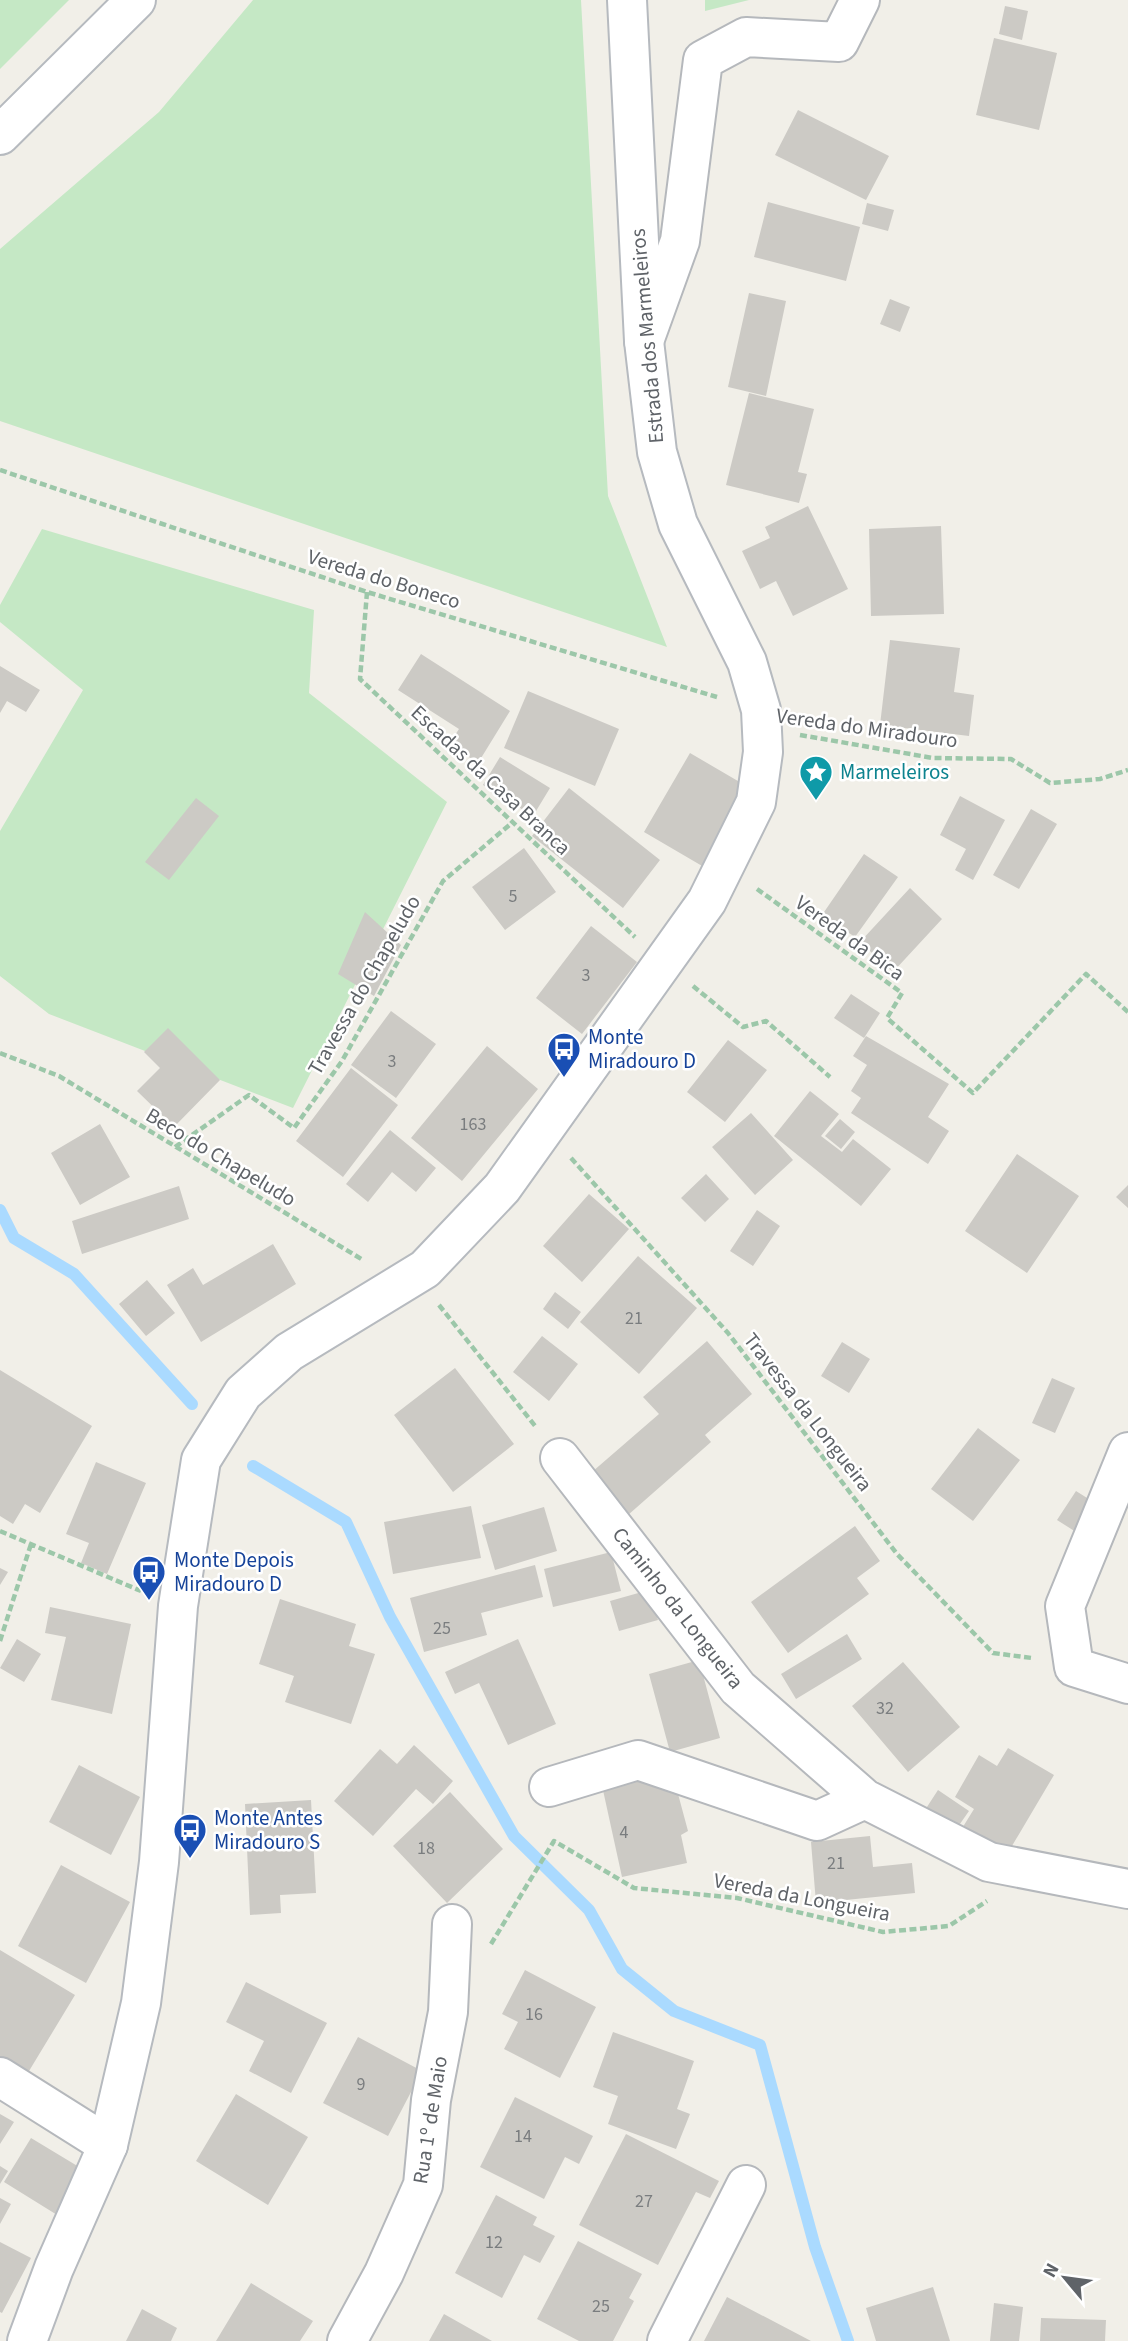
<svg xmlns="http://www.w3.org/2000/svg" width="1128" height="2341" viewBox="0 0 1128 2341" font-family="'Source Sans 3',sans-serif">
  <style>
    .green { fill: #c5e8c5 }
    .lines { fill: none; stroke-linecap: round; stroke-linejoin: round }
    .stream { stroke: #aadaff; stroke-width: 12 }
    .building { fill: #cccac5 }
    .street-casing { stroke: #b5b8bc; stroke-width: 42 }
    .secondary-casing { stroke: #b6babf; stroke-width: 42 }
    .path { stroke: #9cc7a9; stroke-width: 4.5; stroke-dasharray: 7 3.5; stroke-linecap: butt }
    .street { stroke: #fff; stroke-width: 38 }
    .secondary { stroke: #fff; stroke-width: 38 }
    .labels { text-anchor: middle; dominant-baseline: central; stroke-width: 5; stroke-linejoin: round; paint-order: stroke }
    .number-label { font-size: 18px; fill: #7a7d7f }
    .street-label { font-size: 21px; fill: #5f6368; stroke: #fff }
    .culture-label { font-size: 21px; fill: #0d838f; stroke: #fff; text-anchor: start }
    .transit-label { font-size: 21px; fill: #164399; stroke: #fff; text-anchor: start }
  </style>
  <rect width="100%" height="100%" fill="#f1efe8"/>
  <path class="green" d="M0 0H69L0 69Z
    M253 0H581L608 496 667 647 0 421V249L159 112Z
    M705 0H749L705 11Z
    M42 529 314 610 309 693 447 802 293 1108 49 1014 0 976V831L83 690 0 622V605Z"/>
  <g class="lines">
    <path class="stream" d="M0 1210 14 1238 74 1274 192 1404
      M253 1466 346 1522 390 1617 514 1836 589 1910 622 1969 674 2011 760 2045 815 2247 848 2341"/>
  </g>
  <path class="building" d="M1005 6 1028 11 1022 40 999 34Z
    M994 38 1057 53 1039 130 976 115Z
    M798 110 889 156 866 200 775 155Z
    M768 202 860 227 846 281 754 257Z
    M867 203 894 210 888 231 862 224Z
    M749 293 786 301 766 396 728 387Z
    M890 299 910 307 900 332 880 324Z
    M749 393 814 409 798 472 807 474 799 503 726 485Z
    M808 506 848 589 793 616 776 581 760 589 742 551 770 538 765 527Z
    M941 526 944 614 871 616 869 529Z
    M890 640 960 648 954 692 974 695 969 736 880 725Z
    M421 654 510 711 478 763 449 744 459 729 398 690Z
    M0 666 40 690 26 712 7 701 0 713Z
    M528 691 619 729 595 786 504 748Z
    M690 753 755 791 709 870 644 832Z
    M500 757 550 788 533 816 483 785Z
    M569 788 660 860 623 908 532 836Z
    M960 796 1005 820 973 880 955 870 966 849 940 835Z
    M196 798 219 816 169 880 145 862Z
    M1031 809 1057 824 1019 889 993 875Z
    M524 848 556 892 505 930 472 887Z
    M864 854 898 877 855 937 822 915Z
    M910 888 942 919 893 972 860 942Z
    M365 912 401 945 374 996 338 974Z
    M591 926 637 962 582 1034 536 998Z
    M851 994 880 1013 864 1038 834 1018Z
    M391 1011 436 1044 396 1098 351 1065Z
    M168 1028 220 1080 174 1127 137 1091 160 1068 144 1052Z
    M866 1036 949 1084 928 1117 949 1131 928 1164 851 1113 861 1098 851 1091 867 1065 853 1056Z
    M728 1040 767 1070 725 1122 687 1092Z
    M487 1046 538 1089 462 1181 411 1138Z
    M351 1068 398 1105 343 1177 296 1141Z
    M810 1091 839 1114 821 1136 842 1152 853 1139 891 1169 861 1206 774 1136Z
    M751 1113 793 1160 755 1195 712 1147Z
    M840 1119 855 1132 841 1149 825 1136Z
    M100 1124 130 1177 80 1205 51 1153Z
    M390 1130 436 1168 416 1192 392 1172 368 1202 346 1184Z
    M1017 1154 1079 1196 1027 1273 965 1231Z
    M706 1174 729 1199 705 1222 681 1198Z
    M1128 1185V1208L1116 1197Z
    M179 1186 189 1219 82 1254 72 1221Z
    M589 1194 629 1229 582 1282 543 1246Z
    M757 1210 780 1226 753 1266 730 1251Z
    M273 1244 296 1284 201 1342 167 1285 193 1268 203 1285Z
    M638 1256 697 1308 639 1374 580 1322Z
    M147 1280 175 1313 146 1336 119 1304Z
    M555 1292 581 1312 568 1329 543 1309Z
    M542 1336 578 1364 549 1401 513 1372Z
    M707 1341 752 1394 705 1435 711 1442 628 1515 592 1472 659 1414 643 1397Z
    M842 1342 870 1359 849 1393 821 1376Z
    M455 1368 514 1444 453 1492 394 1415Z
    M0 1370 92 1426 40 1513 25 1504 13 1524 0 1516Z
    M1052 1378 1075 1388 1055 1433 1032 1423Z
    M978 1428 1020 1460 973 1521 931 1489Z
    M96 1462 146 1483 107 1574 81 1563 89 1543 66 1534Z
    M1076 1491 1095 1503 1076 1532 1057 1520Z
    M471 1506 481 1558 393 1574 384 1522Z
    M544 1507 557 1551 495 1570 482 1525Z
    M855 1526 880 1561 857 1578 869 1594 788 1653 751 1602Z
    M611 1552 621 1591 553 1607 544 1569Z
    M535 1565 543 1597 481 1613 487 1635 424 1652 410 1598Z
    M0 1568 8 1572 0 1585Z
    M649 1590 658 1620 619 1631 610 1601Z
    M280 1599 356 1624 349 1646 375 1654 351 1724 285 1702 294 1676 259 1664Z
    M50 1607 131 1624 112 1714 51 1700 66 1637 45 1633Z
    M847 1634 862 1659 796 1699 781 1674Z
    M17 1639 41 1654 24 1682 0 1668Z
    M518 1639 556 1724 508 1745 479 1683 455 1694 445 1672Z
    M699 1660 720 1738 670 1752 649 1674Z
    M903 1662 960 1727 908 1772 852 1706Z
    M414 1745 453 1781 433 1804 416 1789 373 1836 334 1801 380 1749 397 1764Z
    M1008 1748 1054 1775 1006 1856 961 1830 974 1809 955 1797 979 1755 997 1766Z
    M79 1765 140 1797 111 1855 49 1822Z
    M674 1779 688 1831 681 1835 687 1863 622 1877 601 1781Z
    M938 1790 969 1811 955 1831 925 1810Z
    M450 1792 503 1849 447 1903 393 1846Z
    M311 1800 316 1893 280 1895 281 1913 250 1915 245 1804Z
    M870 1836 873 1867 912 1863 915 1893 816 1903 811 1842Z
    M61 1865 130 1902 86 1983 18 1946Z
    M0 1950 75 1995 26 2076 0 2061Z
    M525 1970 596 2007 560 2078 504 2049 518 2022 502 2014Z
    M246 1982 327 2023 291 2093 249 2071 264 2041 226 2022Z
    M613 2032 694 2061 677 2109 690 2114 676 2149 608 2124 618 2096 593 2087Z
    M358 2037 422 2071 388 2136 323 2103Z
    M236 2094 308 2137 268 2205 196 2161Z
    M515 2097 593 2136 579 2164 565 2157 544 2199 480 2167Z
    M0 2114 14 2122 0 2144Z
    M626 2134 719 2181 710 2198 696 2192 658 2265 579 2225Z
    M31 2138 89 2173 62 2218 4 2182Z
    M0 2166 8 2171 0 2184Z
    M496 2195 537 2217 533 2225 555 2236 540 2263 524 2255 502 2298 455 2273Z
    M0 2198 11 2204 0 2224Z
    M578 2241 642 2274 629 2298 634 2301 613 2341H579L537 2319Z
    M0 2242 31 2258 2 2313 0 2312Z
    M251 2283 313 2321 300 2341H216Z
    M933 2287 950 2341H876L866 2308Z
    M727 2297 811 2341H704Z
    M994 2303 1023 2307 1019 2341H990Z
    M142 2309 177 2328 171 2341H126Z
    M444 2314 492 2341H429Z
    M1041 2318 1106 2320 1105 2341H1040Z"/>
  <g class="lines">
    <defs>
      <path id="street" d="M644 341 680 241 703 60 746 37 839 42 860 0
        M1128 1452 1065 1606 1074 1667 1128 1684
        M560 1458 738 1688 865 1799 989 1862 1128 1889
        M549 1787 638 1760 817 1821 865 1799
        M0 2077 108 2145
        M347 2341 384 2273 423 2185 431 2100 448 2012 452 1924
        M667 2341 746 2185"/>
      <path id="secondary" d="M0 135 136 0
        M27 2341 54 2268 108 2145 141 2003 159 1862 178 1606 201 1460 243 1393 289 1352 425 1269 502 1188 707 901 756 802 763 752 761 710 747 662 678 524 657 452 644 341 627 0"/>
    </defs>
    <use href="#street" class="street-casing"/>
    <use href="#secondary" class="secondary-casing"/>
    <path class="path" d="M0 470 367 592 717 697
      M367 592 360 679 635 937
      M800 735 933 758 1011 759 1050 783 1100 779 1128 770
      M757 889 902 993 887 1018 973 1093 1086 974 1128 1012
      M693 986 743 1027 766 1021 830 1077
      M0 1053 59 1076 363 1260
      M175 1147 249 1095 294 1128 342 1061 443 881 513 822
      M571 1158 728 1333 897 1554 993 1653 1032 1658
      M439 1305 536 1427
      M0 1531 141 1591
      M0 1641 31 1544
      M491 1944 554 1841 634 1888 737 1898 883 1932 949 1926 987 1901"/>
    <use href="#street" class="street"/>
    <use href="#secondary" class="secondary"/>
  </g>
  <defs>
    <symbol id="sight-pin" viewBox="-11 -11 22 30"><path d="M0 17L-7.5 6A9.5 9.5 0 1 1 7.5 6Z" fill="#0f9aa8" stroke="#fff"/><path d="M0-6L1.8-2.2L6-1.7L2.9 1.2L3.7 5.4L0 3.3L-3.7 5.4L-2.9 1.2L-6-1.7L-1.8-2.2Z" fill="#fff"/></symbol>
    <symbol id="bus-pin" viewBox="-11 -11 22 30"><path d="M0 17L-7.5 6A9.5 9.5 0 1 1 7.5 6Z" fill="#1a4fb4" stroke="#fff"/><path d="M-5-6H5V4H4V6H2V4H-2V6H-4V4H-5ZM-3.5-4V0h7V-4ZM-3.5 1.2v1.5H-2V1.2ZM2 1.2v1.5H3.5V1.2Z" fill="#fff"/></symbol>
  </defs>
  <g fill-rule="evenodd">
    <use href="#sight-pin" x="797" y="753" width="38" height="52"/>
    <use href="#bus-pin" x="545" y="1030" width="38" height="52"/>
    <use href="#bus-pin" x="130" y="1553" width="38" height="52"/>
    <use href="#bus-pin" x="171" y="1811" width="38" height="52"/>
  </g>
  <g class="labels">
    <g class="number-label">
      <text x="513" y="896">5</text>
      <text x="586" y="975">3</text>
      <text x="392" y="1061">3</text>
      <text x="473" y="1124">163</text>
      <text x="634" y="1318">21</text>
      <text x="442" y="1628">25</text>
      <text x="885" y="1708">32</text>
      <text x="624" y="1832">4</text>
      <text x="426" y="1848">18</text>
      <text x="836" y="1863">21</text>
      <text x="534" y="2014">16</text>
      <text x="361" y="2084">9</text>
      <text x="523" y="2136">14</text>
      <text x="644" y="2201">27</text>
      <text x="494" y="2242">12</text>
      <text x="601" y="2306">25</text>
    </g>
    <g class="street-label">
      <text transform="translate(647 336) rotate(-95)">Estrada dos Marmeleiros</text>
      <text transform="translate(384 579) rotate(17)">Vereda do Boneco</text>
      <text transform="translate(867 728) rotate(8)">Vereda do Miradouro</text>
      <text transform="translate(491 780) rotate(43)">Escadas da Casa Branca</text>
      <text transform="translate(850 938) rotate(36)">Vereda da Bica</text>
      <text transform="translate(364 985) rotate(-60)">Travessa do Chapeludo</text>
      <text transform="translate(221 1157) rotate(31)">Beco do Chapeludo</text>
      <text transform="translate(808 1412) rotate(52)">Travessa da Longueira</text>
      <text transform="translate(678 1608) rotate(52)">Caminho da Longueira</text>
      <text transform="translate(802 1897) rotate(11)">Vereda da Longueira</text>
      <text transform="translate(430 2120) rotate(-81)">Rua 1º de Maio</text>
    </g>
    <g class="culture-label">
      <text x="840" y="772">Marmeleiros</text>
    </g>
    <g class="transit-label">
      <text x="588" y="1037">Monte<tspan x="588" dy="24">Miradouro D</tspan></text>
      <text x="174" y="1560">Monte Depois<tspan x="174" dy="24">Miradouro D</tspan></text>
      <text x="214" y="1818">Monte Antes<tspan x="214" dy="24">Miradouro S</tspan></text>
    </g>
  </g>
  <g transform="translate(1065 2278) rotate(299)" stroke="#ffffff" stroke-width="5" paint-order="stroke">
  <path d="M0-5L12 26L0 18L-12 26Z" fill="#5f6368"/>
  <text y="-10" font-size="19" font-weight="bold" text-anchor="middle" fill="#5f6368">N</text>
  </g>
</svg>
